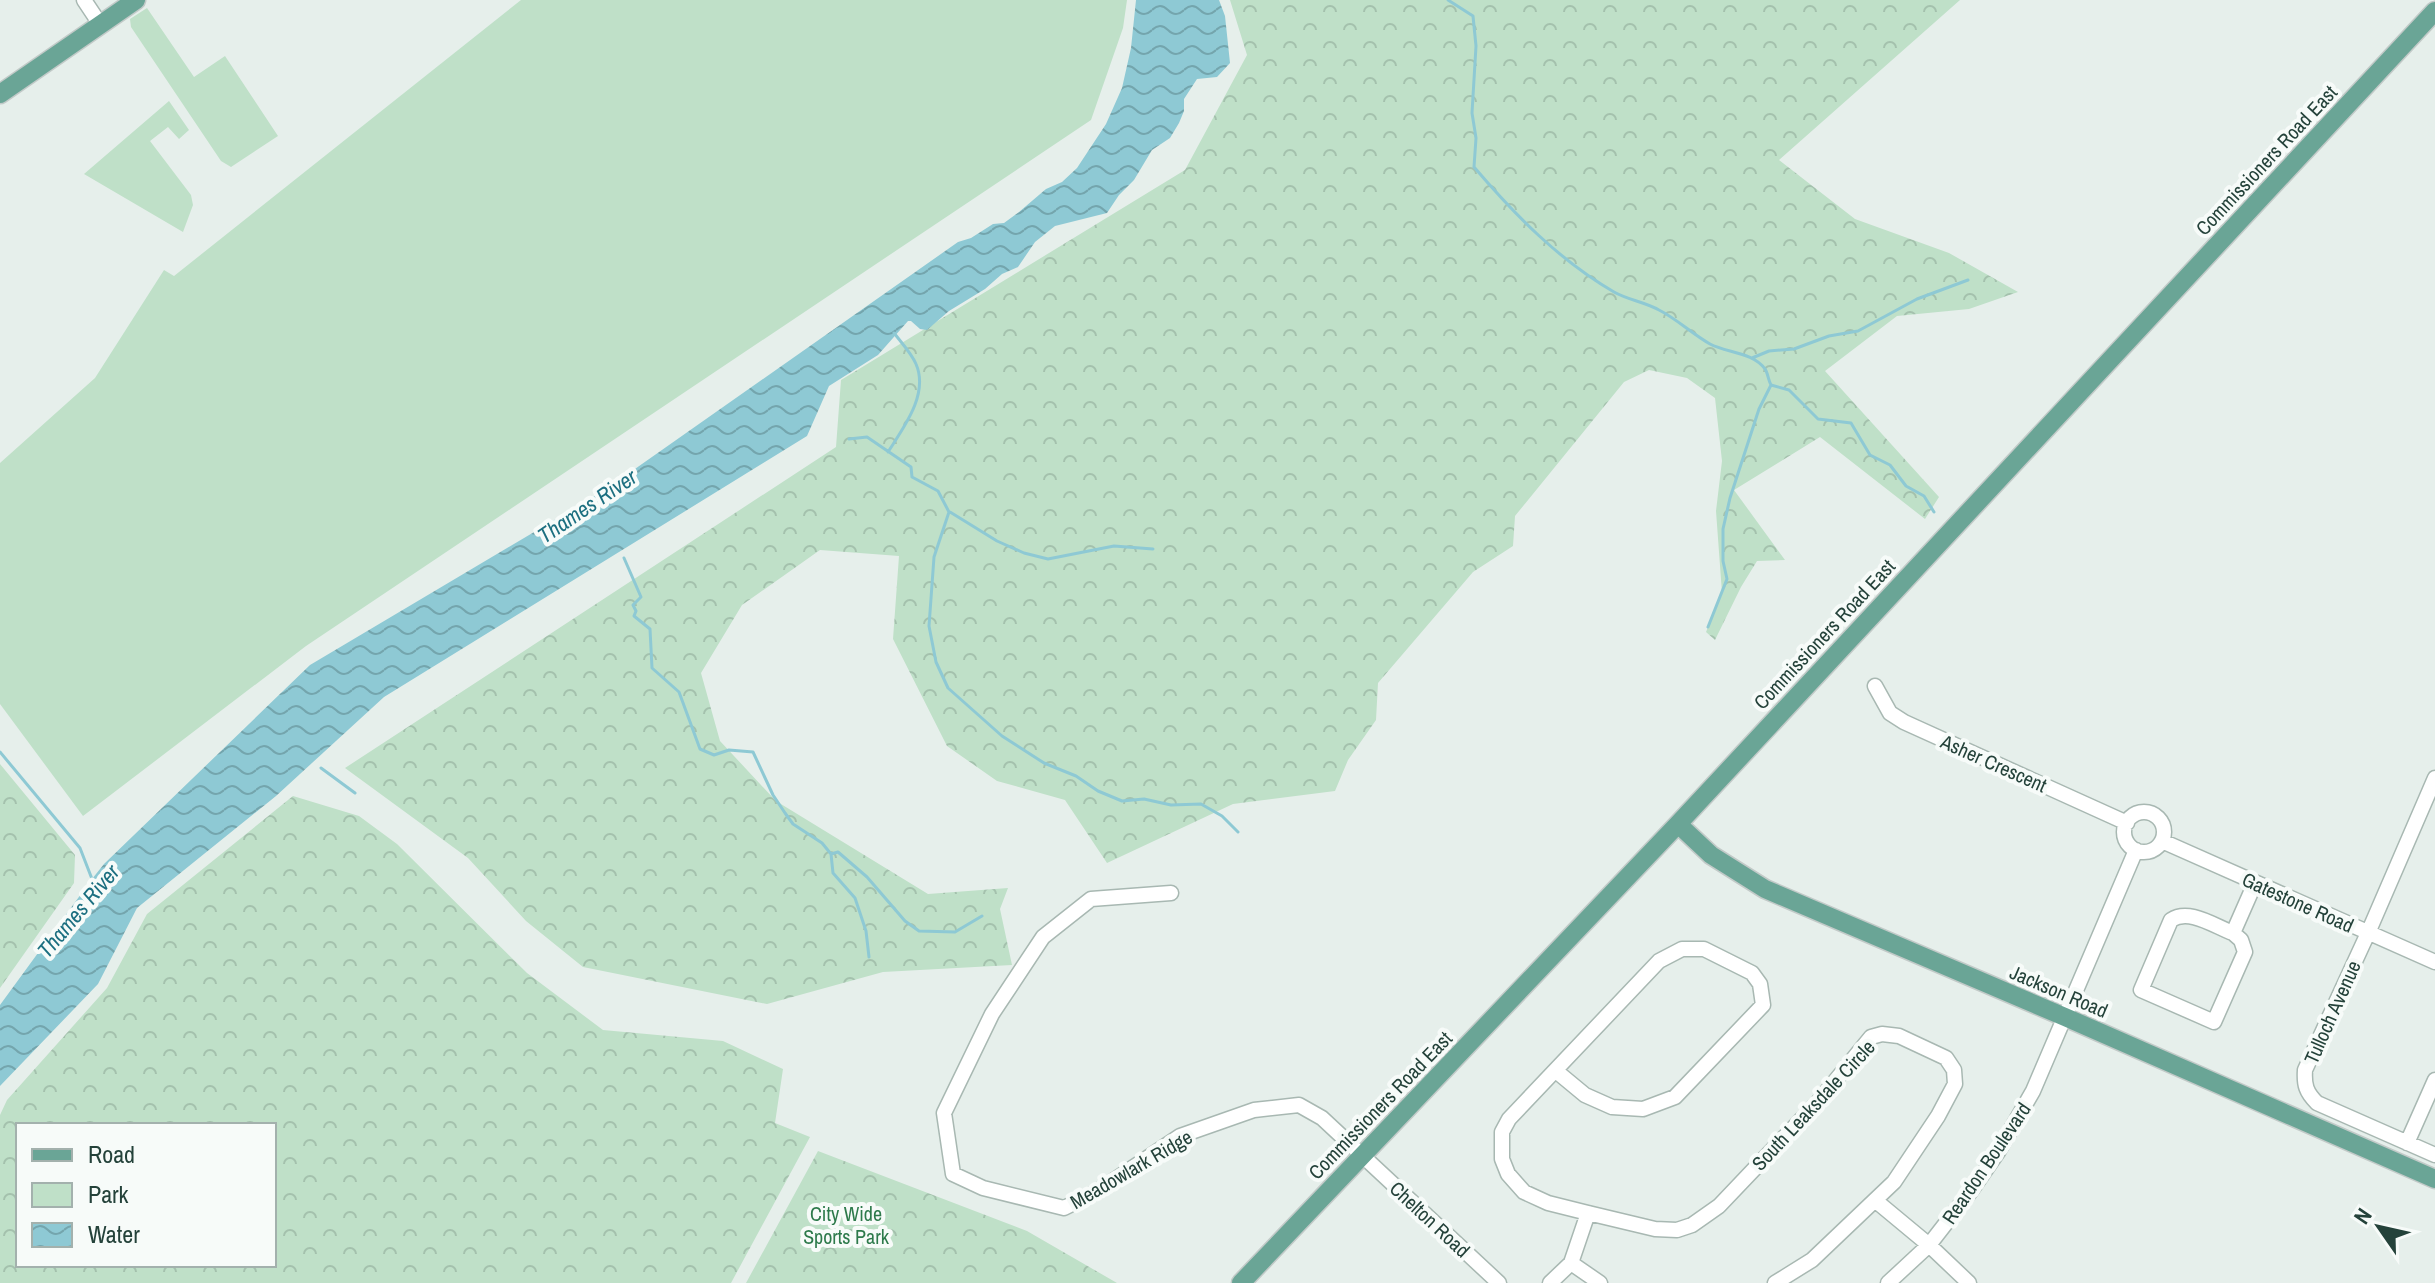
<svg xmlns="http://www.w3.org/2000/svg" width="2435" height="1283" viewBox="0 0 2435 1283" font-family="'Archivo Narrow',sans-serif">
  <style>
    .green { fill: #bfe0c8 }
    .forest { fill: url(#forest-crowns); fill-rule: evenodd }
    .water { fill: url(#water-waves) }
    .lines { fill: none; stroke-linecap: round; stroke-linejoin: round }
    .stream { stroke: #8ec9d4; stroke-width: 3 }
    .minor-casing { stroke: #a8b8b2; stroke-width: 17 }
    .major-casing { stroke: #c2cac8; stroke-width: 21 }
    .minor { stroke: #fff; stroke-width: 14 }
    .major { stroke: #6aa596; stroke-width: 18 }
    .labels { text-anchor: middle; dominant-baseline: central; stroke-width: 8; stroke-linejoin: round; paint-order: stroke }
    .street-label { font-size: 20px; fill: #24423a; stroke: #f7fbf9 }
    .park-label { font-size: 20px; fill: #2d7a4b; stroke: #f7fbf9 }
    .water-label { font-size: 22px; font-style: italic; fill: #1c6f80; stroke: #f7fbf9 }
  </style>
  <defs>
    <pattern id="forest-crowns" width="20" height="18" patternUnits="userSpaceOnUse" patternTransform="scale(2)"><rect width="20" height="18" fill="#bfe0c8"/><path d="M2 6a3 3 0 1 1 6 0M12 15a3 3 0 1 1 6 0" fill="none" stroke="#a4c1ad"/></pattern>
    <pattern id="water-waves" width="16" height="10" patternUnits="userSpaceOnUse" patternTransform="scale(2)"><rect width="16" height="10" fill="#8ec9d4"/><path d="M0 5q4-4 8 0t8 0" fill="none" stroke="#74a5ad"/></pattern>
  </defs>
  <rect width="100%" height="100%" fill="#e6efeb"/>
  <path class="green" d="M521 0H1127L1123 28 1091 120 306 646 83 816 0 704V463L95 378 164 270 174 276Z
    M147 8 194 77 225 56 278 136 231 167 221 161 131 27 130 19Z
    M169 101 189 130 179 139 168 127 150 141 191 195 193 205 183 232 84 174Z"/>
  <path class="forest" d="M1230 0H1960L1779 160 1855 219 1949 253 2018 292 1969 309 1897 316 1825 371 1939 497 1925 519 1820 437 1734 490 1785 560 1757 561 1741 587 1715 640 1706 632 1722 593 1716 511 1722 461 1715 398 1687 378 1649 370 1624 382 1515 516 1513 546 1473 572 1378 683 1376 720 1348 760 1335 791 1233 804 1107 863 1065 800 997 781 947 746 893 639 899 556 820 550 742 605 701 673 720 741 776 801 928 894 1008 888 1000 909 1012 965 883 972 767 1004 583 967 526 921 468 858 345 768 836 447 841 380 1185 170 1247 55Z
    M0 764 75 855 74 883 0 988Z
    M293 796 359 816 397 844 527 973 603 1030 723 1041 783 1069 775 1123 810 1137 731 1283H0V1115L7 1100 107 988 147 914ZM18 1125H274V1265H18Z
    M818 1151 1027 1231 1117 1283H746Z"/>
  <path class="water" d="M1136 0H1219L1225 16 1230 63 1217 77 1197 79 1184 99V111L1179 123 1170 138 1152 150 1134 180 1119 195 1107 213 1055 226 1035 242 1018 267 1002 274 985 289 949 311 927 330 920 329 911 321H908L878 355 829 386 807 436 384 697 276 796 137 908 98 984 0 1086V1005L92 879 104 864 310 665 605 490 958 242 971 238 993 224 1004 223 1019 212 1046 189 1062 182 1077 168 1106 124 1122 88 1131 48Z"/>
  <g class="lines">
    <path class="stream" d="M1448 0 1473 16 1476 46 1472 113 1476 138 1474 167C1515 215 1559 260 1614 292 1628 300 1645 302 1659 310 1677 319 1692 334 1710 344 1727 353 1753 352 1765 369 1768 373 1768 380 1771 385L1759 409 1730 498 1723 529V561L1727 579 1708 627
      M1752 358 1769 351 1794 349 1829 336 1858 331 1917 299 1968 280
      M1771 385 1789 390 1818 419 1851 423 1870 455 1890 465 1906 486 1924 496 1934 512
      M849 439 867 437 911 467 912 477 938 491 949 512 934 557 929 626 936 662 948 688 1002 736 1044 763 1076 776 1098 791 1122 801 1144 799 1171 805 1201 804 1222 816 1238 832
      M888 452C904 427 929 394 916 364 912 354 901 342 894 333
      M950 512 997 541 1024 553 1048 559 1114 546 1153 549
      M624 558 641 597 633 605 636 611 634 616 650 629 652 668 679 692 700 749 714 755 729 750 753 752 773 795 785 813 793 824 822 843 831 854 833 873 855 898 866 931 869 957
      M0 752 80 848 92 879
      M321 768 355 793
      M831 854 838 852 867 877 905 921 919 931 955 932 982 916"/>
    <defs>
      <path id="minor" d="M84 0 100 24
        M1875 686 1890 713 1904 722 2127 823
        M2435 778 2368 933 2305 1070C2304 1085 2306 1092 2317 1103L2435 1155
        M2124 832a20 20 0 1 1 40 0a20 20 0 1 1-40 0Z
        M2162 841 2435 962
        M1171 893 1091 899 1043 937 992 1014 944 1113 953 1174 983 1188 1064 1208 1098 1191 1180 1136 1254 1110 1299 1105 1322 1118 1499 1283
        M2233 933C2214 926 2189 908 2171 920L2141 990 2214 1022 2245 952 2241 940 2233 933 2255 883
        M1556 1071 1585 1095 1612 1107 1643 1109 1675 1097 1763 1005 1760 984 1752 973 1704 949H1682L1659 961 1509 1119 1502 1132V1159L1508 1174 1524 1192 1548 1203 1588 1213 1655 1229 1677 1230 1692 1225 1719 1206 1818 1102 1871 1037 1882 1034 1899 1036 1946 1058 1954 1070 1955 1084 1938 1116 1894 1182 1812 1260 1775 1283
        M2407 1143 2435 1080
        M1876 1201 1929 1245 1969 1283
        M1571 1263 1600 1283
        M1550 1283 1571 1263 1588 1213
        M1888 1283 1929 1245 1971 1191 1998 1152 2033 1091 2136 850"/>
      <path id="major" d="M0 94 136 0
        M1678 824 1711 855 1765 889 2065 1017 2435 1179
        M1241 1283 1678 824 2435 11"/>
    </defs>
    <use href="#minor" class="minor-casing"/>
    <use href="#major" class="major-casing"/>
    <use href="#minor" class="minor"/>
    <use href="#major" class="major"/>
  </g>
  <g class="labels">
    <g class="street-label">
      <text transform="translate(2266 160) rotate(-47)">Commissioners Road East</text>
      <text transform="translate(1824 634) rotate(-47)">Commissioners Road East</text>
      <text transform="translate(1994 763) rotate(24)">Asher Crescent</text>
      <text transform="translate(2298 902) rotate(24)">Gatestone Road</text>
      <text transform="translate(2059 991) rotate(23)">Jackson Road</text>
      <text transform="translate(2332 1012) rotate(-66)">Tulloch Avenue</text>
      <text transform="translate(1380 1105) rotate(-46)">Commissioners Road East</text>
      <text transform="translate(1813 1105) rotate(-47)">South Leaksdale Circle</text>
      <text transform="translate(1986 1163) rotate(-56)">Reardon Boulevard</text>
      <text transform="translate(1131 1169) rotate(-30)">Meadowlark Ridge</text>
      <text transform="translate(1430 1219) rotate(43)">Chelton Road</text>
    </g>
    <g class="park-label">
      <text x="846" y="1213">City Wide<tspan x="846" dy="23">Sports Park</tspan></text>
    </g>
    <g class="water-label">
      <text transform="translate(587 506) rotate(-34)">Thames River</text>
      <text transform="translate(78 911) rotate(-50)">Thames River</text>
    </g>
  </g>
  <rect x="16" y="1123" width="260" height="144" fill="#f7fbf9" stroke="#a3b1ad" stroke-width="2"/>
  <rect x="32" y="1149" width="40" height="12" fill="#6aa596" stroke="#a3b1ad" stroke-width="2"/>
  <text x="88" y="1163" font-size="24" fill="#24423a">Road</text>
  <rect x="32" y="1183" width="40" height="24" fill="#bfe0c8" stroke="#a3b1ad" stroke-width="2"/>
  <text x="88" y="1203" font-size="24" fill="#24423a">Park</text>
  <rect x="32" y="1223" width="40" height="24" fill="url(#water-waves)" stroke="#a3b1ad" stroke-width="2"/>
  <text x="88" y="1243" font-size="24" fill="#24423a">Water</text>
  <g transform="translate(2379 1227) rotate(304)" stroke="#f7fbf9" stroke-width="6" paint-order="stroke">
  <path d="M0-6L14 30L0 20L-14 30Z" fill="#24423a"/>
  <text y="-12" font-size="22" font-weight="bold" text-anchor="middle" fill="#24423a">N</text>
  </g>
</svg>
